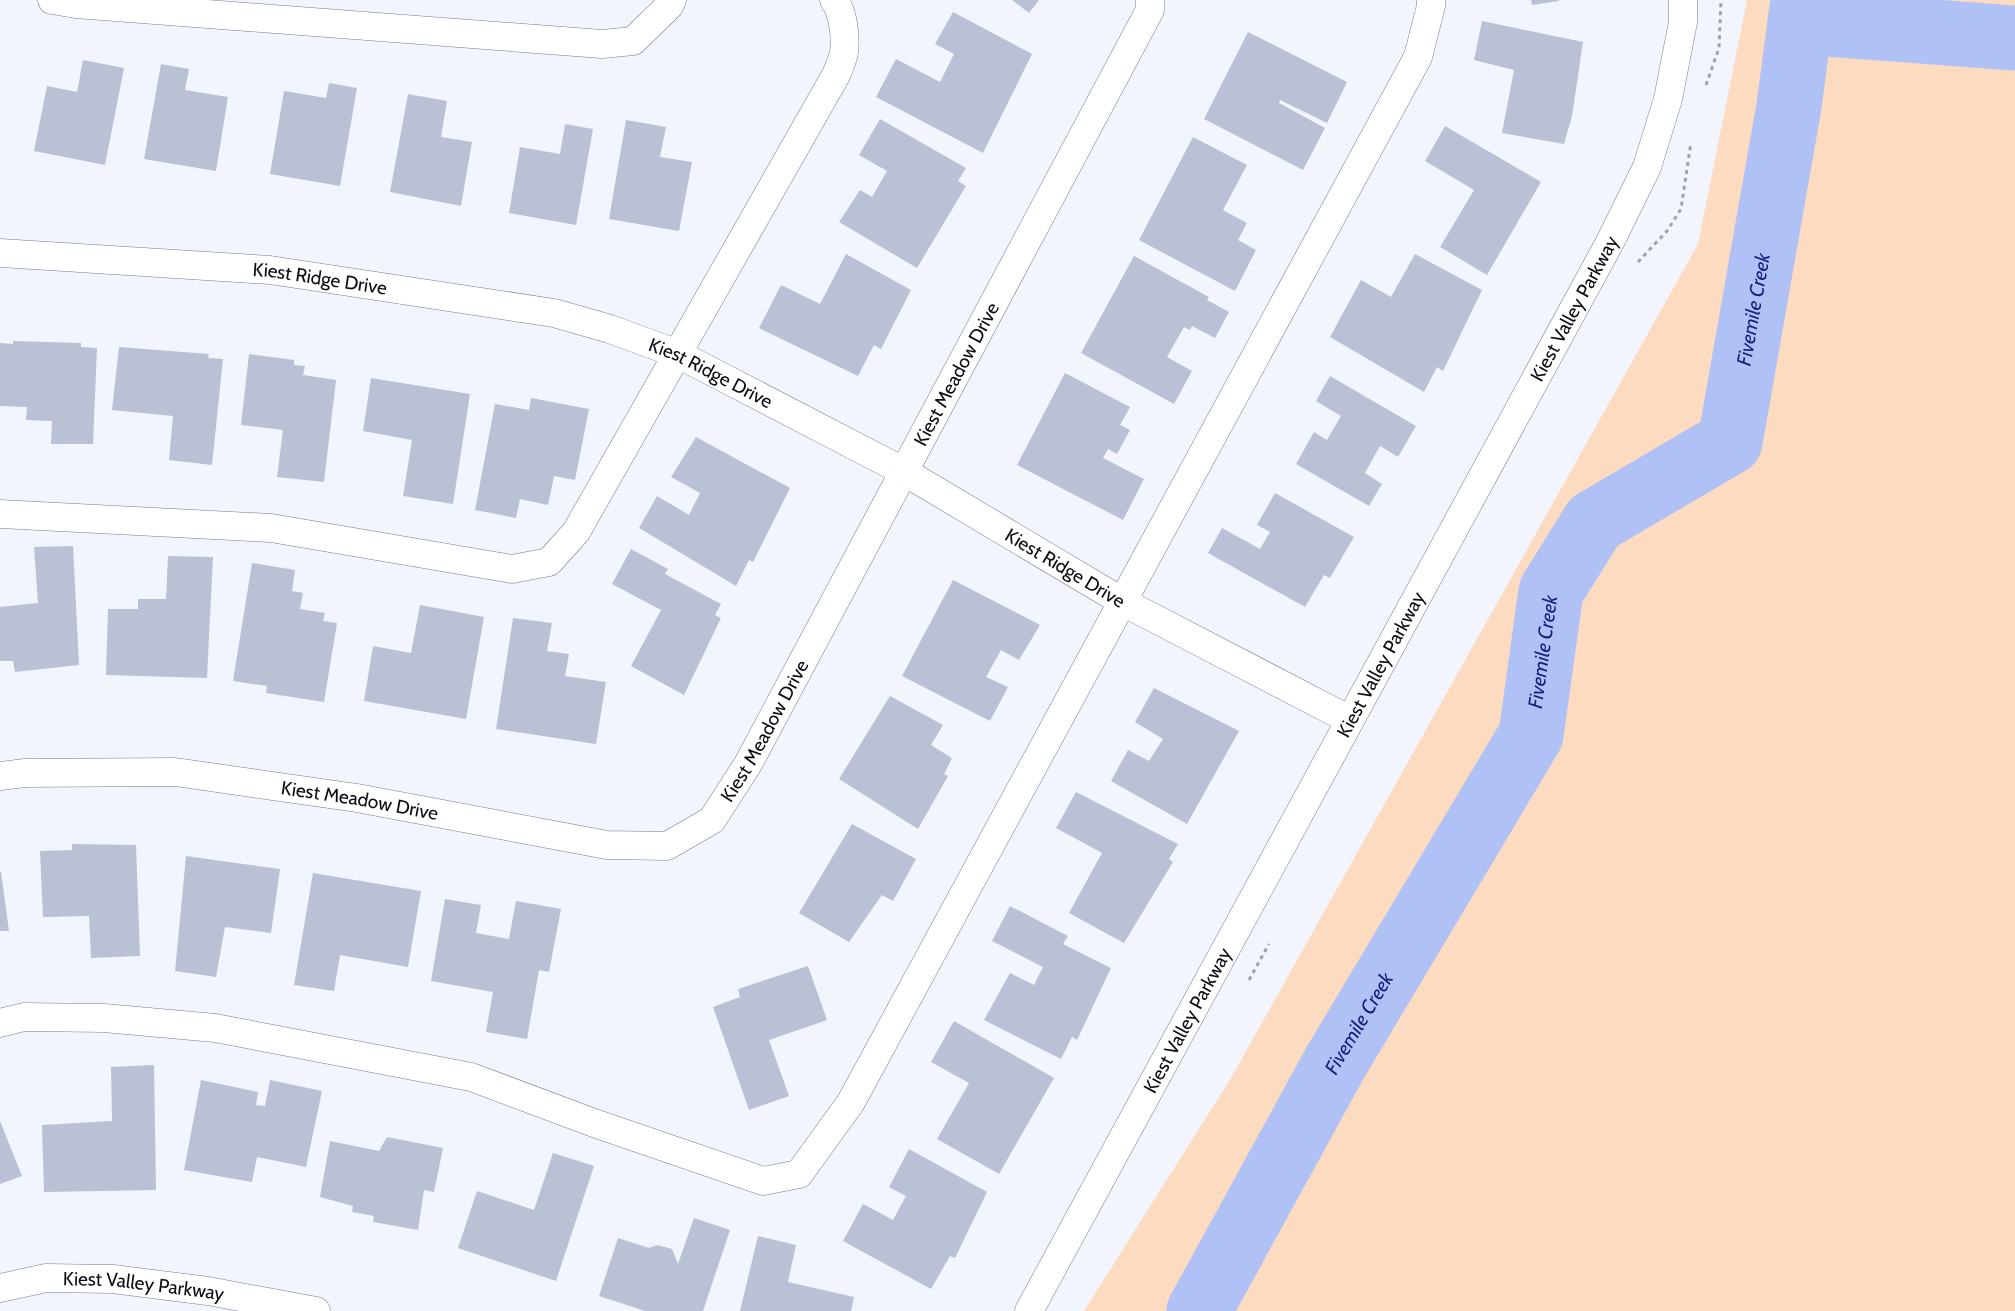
<svg xmlns="http://www.w3.org/2000/svg" width="2015" height="1311" viewBox="0 0 2015 1311" font-family="Cabin,sans-serif">
  <style>
    .green { fill: #fddbc0 }
    .lines { fill: none; stroke-linecap: round; stroke-linejoin: round }
    .river { stroke: #b0c2f5; stroke-width: 65 }
    .building { fill: #bac1d4 }
    .minor-casing { stroke: #767c8e; stroke-width: 29 }
    .path { stroke: #a0a3ab; stroke-width: 3; stroke-dasharray: 4 4; stroke-linecap: butt }
    .minor { stroke: #fff; stroke-width: 28 }
    .labels { text-anchor: middle; dominant-baseline: central; stroke-width: 4; stroke-linejoin: round; paint-order: stroke }
    .street-label { font-size: 19px; fill: #0c0e15; stroke: #f2f5fd }
    .water-label { font-size: 20px; font-style: italic; fill: #171f7e; stroke: #f2f5fd }
  </style>
  <rect width="100%" height="100%" fill="#f2f5fd"/>
  <path class="green" d="M1747 0H2015V1311H1084L1231 1078 1698 244Z"/>
  <g class="lines">
    <g class="river">
      <path d="M1800 22 2015 38"/>
      <path id="s1" d="M1199 1311 1335 1063 1531 735 1551 591 1594 522 1730 442 1789 106 1803 0"/>
    </g>
  </g>
  <path class="building" d="M1012 0H1039L1029 13Z
    M1531 0H1559V1L1532 5Z
    M953 12 1032 54 983 153 876 97 896 59 940 82 954 54 935 44Z
    M1482 21 1583 42 1572 116 1564 144 1502 133 1514 70 1474 60Z
    M1248 32 1347 82 1327 123 1280 100 1279 103 1325 128 1303 170 1204 119Z
    M83 60 124 68 105 165 34 151 47 86 77 92Z
    M161 64 189 69 185 90 228 97 216 171 144 159Z
    M329 83 357 88 340 186 270 174 284 91 326 98Z
    M408 94 447 101 441 137 472 142 461 206 390 192Z
    M880 119 966 168 958 181 966 186 917 268 839 222 860 190 872 197 887 171 859 155Z
    M626 120 666 127 660 157 692 162 679 231 609 219Z
    M565 124 593 129 576 225 509 213 520 147 560 154Z
    M1445 126 1541 182 1487 275 1440 247 1474 190 1425 161Z
    M1193 137 1247 165 1223 210 1247 223 1238 240 1256 250 1235 291 1139 240Z
    M846 254 911 290 881 349 874 345 858 376 759 328 781 285 820 304Z
    M1415 254 1482 290 1443 371 1437 367 1424 392 1330 337 1361 280 1391 297Z
    M1134 256 1209 297 1207 300 1229 312 1215 338 1192 326 1190 330 1184 327 1167 357 1192 371 1174 404 1081 353Z
    M13 341 81 343V347L97 348 93 444H51L52 421 26 420 27 407 0 406V343L13 344Z
    M119 347 209 354 208 358 223 359 212 465 169 460 173 416 112 410Z
    M249 354 294 360V365L305 366 303 375 336 380 324 482 277 477 283 430 241 425Z
    M1065 373 1130 407 1120 425 1130 430 1117 454 1108 449 1103 458 1144 479 1123 520 1017 465Z
    M1330 376 1416 426 1398 457 1380 446 1365 473 1382 484 1369 506 1296 464 1314 432 1327 440 1341 416 1316 401Z
    M371 378 470 394 453 504 403 496 412 440 363 431Z
    M531 398 589 409 575 480 554 476 548 505 520 499 516 518 475 510 495 404 529 410Z
    M696 437 790 488 753 562 749 560 736 586 639 528 657 496 689 515 700 493 671 477Z
    M1275 493 1354 537 1330 578 1324 575 1305 607 1208 553 1222 528 1260 549 1270 532 1257 525Z
    M73 546 79 665 15 672 13 661H0V607L38 603 34 547Z
    M631 549 668 569 665 574 721 604 715 615 721 618 684 695 631 666 661 610 612 584Z
    M168 556 213 557 207 678 106 675 108 609H138V599H166Z
    M252 563 295 570 292 591 303 593 300 609 325 613 323 621 337 623 324 702 266 693 267 686 233 681Z
    M953 580 1040 625 1019 660 1001 650 986 677 1008 687 990 721 902 676Z
    M420 605 484 617 466 719 364 701 373 646 411 653Z
    M513 618 552 623 547 651 569 654 565 676 606 682 596 744 496 729Z
    M1154 688 1239 731 1187 824 1111 781 1128 750 1149 761 1163 739 1135 722Z
    M890 696 943 725 931 745 952 758 944 774 948 776 918 829 839 779Z
    M1076 792 1178 844 1169 859 1173 862 1124 943 1069 913 1102 853 1056 828Z
    M852 824 916 859 893 901 882 895 849 942 799 913Z
    M72 844 136 845 140 956 91 958 89 916 43 917 40 851 72 850Z
    M186 856 280 869 271 933 225 927 216 977 175 971Z
    M0 872H1L9 931H0Z
    M313 873 421 891 408 967 340 955 334 991 294 985Z
    M445 899 481 905 476 933 509 939 516 901 561 909 549 972 539 970 527 1039 486 1032 493 992 431 981Z
    M1010 906 1068 936 1063 944 1111 968 1077 1040 1072 1037 1061 1059 984 1020 1010 973 1034 985 1043 967 992 941Z
    M808 966 827 1020 769 1040 789 1096 749 1110 713 1007 740 997 738 989Z
    M954 1021 1054 1078 999 1174 937 1139 969 1083 931 1062Z
    M154 1065 156 1190 44 1192 42 1125 112 1121 111 1067Z
    M201 1080 258 1092 256 1105 265 1106 270 1080 322 1091 306 1167 257 1157 252 1182 184 1170Z
    M0 1121 22 1176 0 1184Z
    M387 1137 443 1148 434 1192 424 1190 418 1230 373 1222 374 1216 352 1212 353 1206 320 1197 330 1141 379 1151Z
    M909 1149 987 1192 955 1258 950 1256 931 1289 843 1241 863 1204 893 1220 906 1196 889 1187Z
    M553 1153 594 1166 556 1281 458 1248 477 1191 534 1210Z
    M694 1218 730 1230 703 1311H645L599 1296 618 1238 649 1248 657 1245 672 1249 678 1264Z
    M758 1236 796 1245 788 1282 854 1297 851 1311H740Z"/>
  <g class="lines">
    <defs>
      <g id="minor">
        <path d="M52 0 76 4 602 44 633 41 669 6 672 0"/>
        <path id="s2" d="M0 253 270 270 554 313 610 329 678 354 903 471 1123 602 1350 720"/>
        <path d="M0 514 271 528 512 569 549 562 576 532 836 75C839 68 843 59 844 52 846 36 843 12 834 0"/>
        <path id="s3" d="M0 776 25 773 175 772 357 798 607 845 667 846 712 820 748 764 1150 10V0"/>
        <path d="M0 1023 24 1017 104 1018 215 1028 471 1077 594 1123 763 1181 799 1174 851 1102 1418 57 1431 6V0"/>
        <path id="s4" d="M0 1288 46 1278 113 1279 208 1291 316 1311"/>
        <path id="s5" d="M1029 1311 1610 242 1647 167 1668 99 1683 22V0"/>
      </g>
    </defs>
    <use href="#minor" class="minor-casing"/>
    <path class="path" d="M1706 85 1719 48 1721 0
      M1638 262 1667 231 1681 209 1691 142
      M1249 980 1269 944"/>
    <use href="#minor" class="minor"/>
  </g>
  <g class="labels">
    <g class="street-label">
      <text stroke="none"><textPath href="#s2" startOffset="321">Kiest Ridge Drive</textPath></text>
      <text stroke="none"><textPath href="#s5" startOffset="1141">Kiest Valley Parkway</textPath></text>
      <text stroke="none"><textPath href="#s2" startOffset="726">Kiest Ridge Drive</textPath></text>
      <text stroke="none"><textPath href="#s3" startOffset="1234">Kiest Meadow Drive</textPath></text>
      <text stroke="none"><textPath href="#s2" startOffset="1131">Kiest Ridge Drive</textPath></text>
      <text stroke="none"><textPath href="#s5" startOffset="736">Kiest Valley Parkway</textPath></text>
      <text stroke="none"><textPath href="#s3" startOffset="829">Kiest Meadow Drive</textPath></text>
      <text stroke="none"><textPath href="#s3" startOffset="362">Kiest Meadow Drive</textPath></text>
      <text stroke="none"><textPath href="#s5" startOffset="331">Kiest Valley Parkway</textPath></text>
      <text stroke="none"><textPath href="#s4" startOffset="145">Kiest Valley Parkway</textPath></text>
    </g>
    <g class="water-label">
      <text stroke="none"><textPath href="#s1" startOffset="1184">Fivemile Creek</textPath></text>
      <text stroke="none"><textPath href="#s1" startOffset="749">Fivemile Creek</textPath></text>
      <text stroke="none"><textPath href="#s1" startOffset="329">Fivemile Creek</textPath></text>
    </g>
  </g>
</svg>
